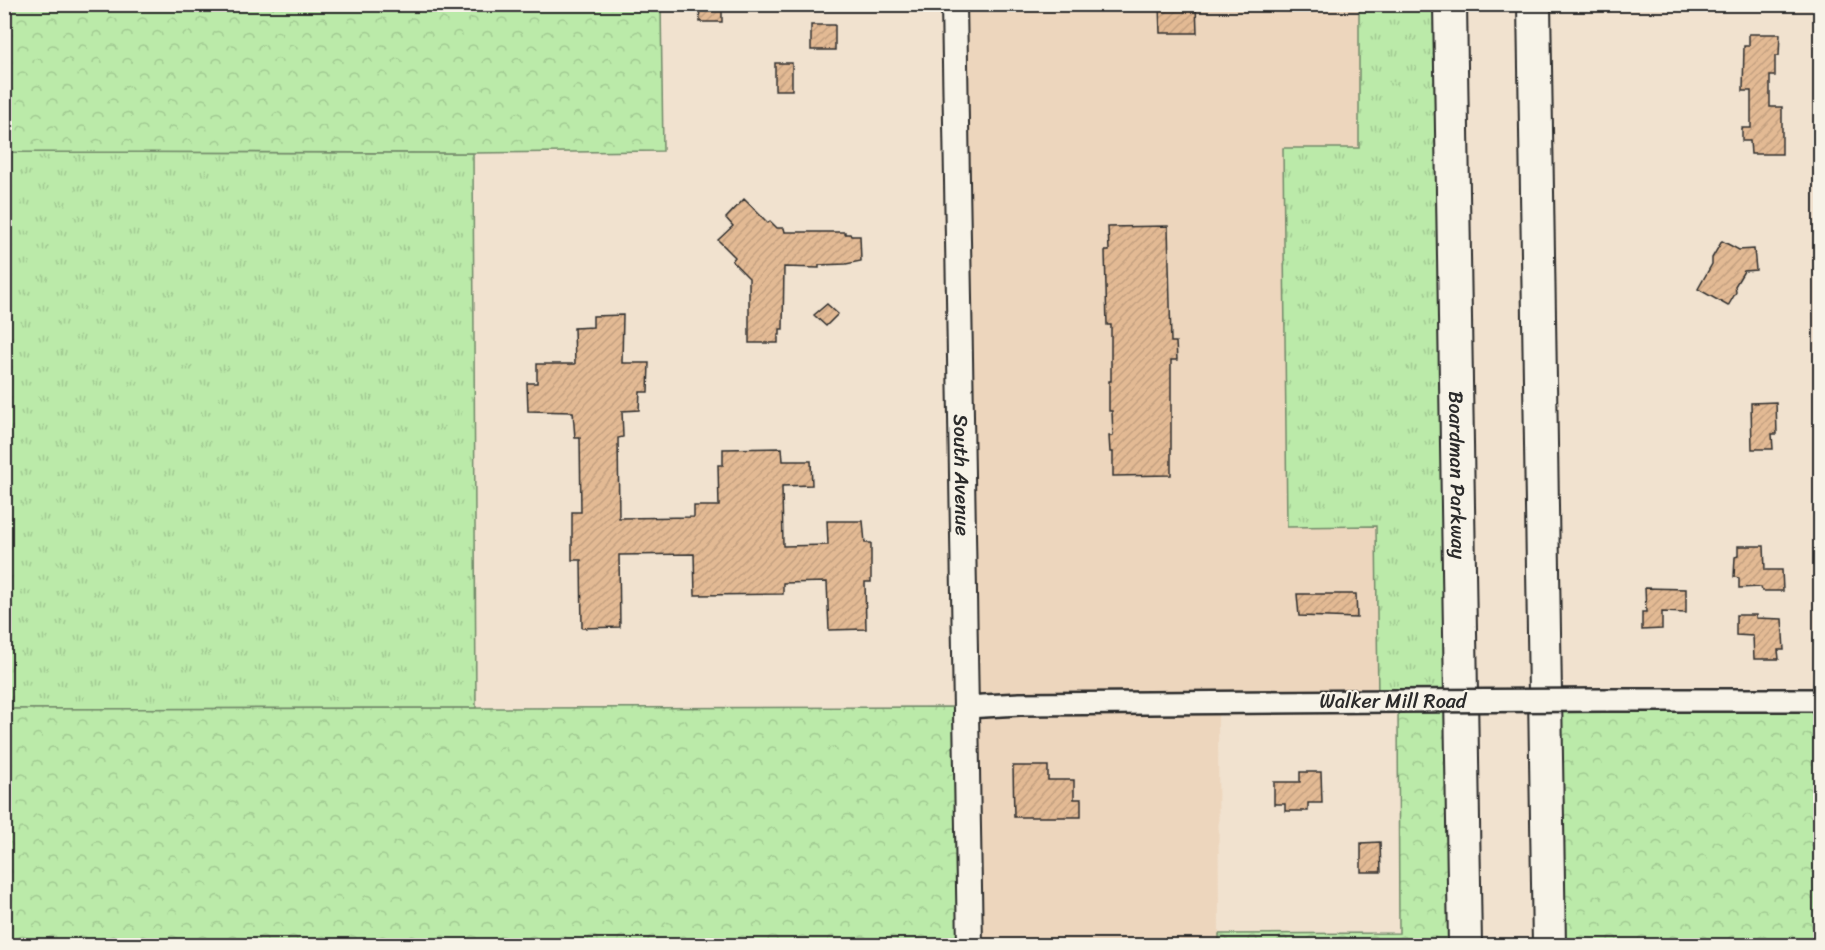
<svg xmlns="http://www.w3.org/2000/svg" width="1825" height="950" viewBox="0 0 1825 950" font-family="Sriracha,sans-serif">
  <style>
    .built { fill: #edd6bd }
    .grass { fill: url(#grass-tufts); stroke: #738a6a; stroke-width: 1.5 }
    .forest { fill: url(#forest-crowns); stroke: #738a6a; stroke-width: 1.5 }
    .building { fill: url(#building-hatch); stroke: #2b2b2b; stroke-width: 1.5 }
    .lines { fill: none; stroke-linecap: round; stroke-linejoin: round }
    .tertiary-casing { stroke: #2b2b2b; stroke-width: 26 }
    .secondary-casing { stroke: #2b2b2b; stroke-width: 28 }
    .motorway-casing { stroke: #2b2b2b; stroke-width: 36 }
    .tertiary { stroke: #f7f3e8; stroke-width: 21 }
    .secondary { stroke: #f7f3e8; stroke-width: 24 }
    .motorway { stroke: #f7f3e8; stroke-width: 32 }
    .tertiary-bridge-casing { stroke: #2b2b2b; stroke-width: 26; stroke-linecap: butt }
    .tertiary-bridge { stroke: #f7f3e8; stroke-width: 21 }
    .labels { text-anchor: middle; dominant-baseline: central; stroke-width: 4.5; stroke-linejoin: round; paint-order: stroke }
    .street-label { font-size: 20px; fill: #2b2b2b; stroke: #f7f3e8 }
  </style>
  <defs>
    <pattern id="grass-tufts" width="24" height="20" patternUnits="userSpaceOnUse" patternTransform="scale(1.5)"><rect width="24" height="20" fill="#bbeaa9"/><path d="M3 7l-1-3M5 7V3M7 7l1-3M15 17l-1-3M17 17v-4M19 17l1-3" fill="none" stroke="#a1c992"/></pattern>
    <pattern id="forest-crowns" width="20" height="18" patternUnits="userSpaceOnUse" patternTransform="scale(1.5)"><rect width="20" height="18" fill="#bbeaa9"/><path d="M2 6a3 3 0 1 1 6 0M12 15a3 3 0 1 1 6 0" fill="none" stroke="#a1c992"/></pattern>
    <pattern id="building-hatch" width="6" height="6" patternUnits="userSpaceOnUse" patternTransform="scale(1.5)"><rect width="6" height="6" fill="#e3ba94"/><path d="M-1 1l2-2M0 6l6-6M5 7l2-2" fill="none" stroke="#c3a080"/></pattern>
  </defs>
  <rect width="100%" height="100%" fill="#f1e2cf"/>
  <filter id="ink" filterUnits="userSpaceOnUse"><feTurbulence type="fractalNoise" baseFrequency=".0167" numOctaves="2"/><feDisplacementMap in="SourceGraphic" scale="12" xChannelSelector="R" yChannelSelector="G"/><feConvolveMatrix kernelMatrix="1 2 1 2 8 2 1 2 1" color-interpolation-filters="sRGB"/></filter>
  <g filter="url(#ink)">
    <path class="built" d="M954 5H1359V148H1284L1287 527 1376 526 1378 701 1218 702 1219 945H970Z"/>
    <path class="grass" d="M1359 5H1450L1461 700 1378 701 1376 526 1287 527 1283 148H1359Z
      M5 152 473 153 476 708 5 709Z"/>
    <path class="forest" d="M5 4 661 5 663 151 473 153 5 152Z
      M1461 700 1465 945 1219 946V934L1399 933 1398 701Z
      M1545 700H1820V945H1549Z
      M966 707 970 945H5L4 709Z"/>
    <path class="building" d="M699 4H722V22H700Z
      M1159 4H1196L1197 33H1160Z
      M811 25H835V50H811Z
      M1749 34H1780L1779 56H1775V76H1770V107H1782V154H1751L1750 141H1742V128H1751V91H1743L1744 46H1749Z
      M775 63H792V90H775Z
      M744 199 768 223 770 221 777 228H784L785 232H845V234H850L851 236H860L861 261 846 264 819 265V268L784 267 783 329H780V335H778V343H749V278L732 261 735 257 718 240 733 226 726 218Z
      M1168 226 1171 342H1176L1177 360H1171V475L1113 476V452H1110L1109 436H1113L1112 411H1109V381H1111V325H1107L1105 251H1109L1108 227Z
      M1722 241 1739 250 1754 249 1756 270 1744 271 1735 286 1736 292 1728 306 1698 289 1712 264V258Z
      M827 304 838 314 826 326 814 315Z
      M623 315 622 363H649L648 392H640L639 410 622 411 623 437 618 438 619 518 694 517V506H719L718 465H723V449L782 448 783 461H811L812 485 782 486 783 546 828 545 827 521H863L865 543H871V582H865L866 629 829 630 827 582 783 583V594L695 595 694 554 619 555 620 627 582 628 581 560H572V512H581L580 438H575L573 412 528 411 527 383H537V364H575L574 328 593 327V316Z
      M1776 402 1777 434H1772L1773 449H1752L1751 403Z
      M1738 546H1764L1765 570H1782L1783 591H1762L1761 587 1739 588V578L1734 577 1735 557 1738 556Z
      M1645 588 1686 589V613L1662 612V629L1642 630V612H1646Z
      M1297 594H1356L1357 618 1299 616Z
      M1736 615H1756V618L1782 619 1784 650H1778L1779 659H1754L1753 636 1736 635Z
      M1013 766H1048V780H1074V799H1081V817H1014Z
      M1300 772H1321L1322 803H1308V811H1285V804H1274V782H1300Z
      M1380 842 1381 872H1361V843Z"/>
    <g class="lines">
      <defs>
        <path id="tertiary" d="M1606 700H1820
          M966 707 1020 704 1398 701"/>
        <g id="secondary">
          <path id="s1" d="M954 4 970 946"/>
        </g>
        <g id="motorway">
          <path id="s2" d="M1450 4 1465 946"/>
          <path d="M1534 4 1549 946"/>
        </g>
      </defs>
      <use href="#tertiary" class="tertiary-casing"/>
      <use href="#secondary" class="secondary-casing"/>
      <use href="#motorway" class="motorway-casing"/>
      <use href="#tertiary" class="tertiary"/>
      <use href="#secondary" class="secondary"/>
      <use href="#motorway" class="motorway"/>
      <defs>
        <path id="tertiary-bridge" d="M1398 701 1606 700"/>
      </defs>
      <use href="#tertiary-bridge" class="tertiary-bridge-casing"/>
      <use href="#tertiary-bridge" class="tertiary-bridge"/>
    </g>
  </g>
  <g class="labels">
    <g class="street-label">
      <text stroke="none"><textPath href="#s1" startOffset="471">South Avenue</textPath></text>
      <text stroke="none"><textPath href="#s2" startOffset="471">Boardman Parkway</textPath></text>
      <text x="1393" y="701">Walker Mill Road</text>
    </g>
  </g>
  <rect width="1825" height="950" fill="none" stroke="#f7f3e8" stroke-width="24"/>
  <rect x="12" y="12" width="1801" height="926" fill="none" stroke="#2b2b2b" stroke-width="2" filter="url(#ink)"/>
</svg>
